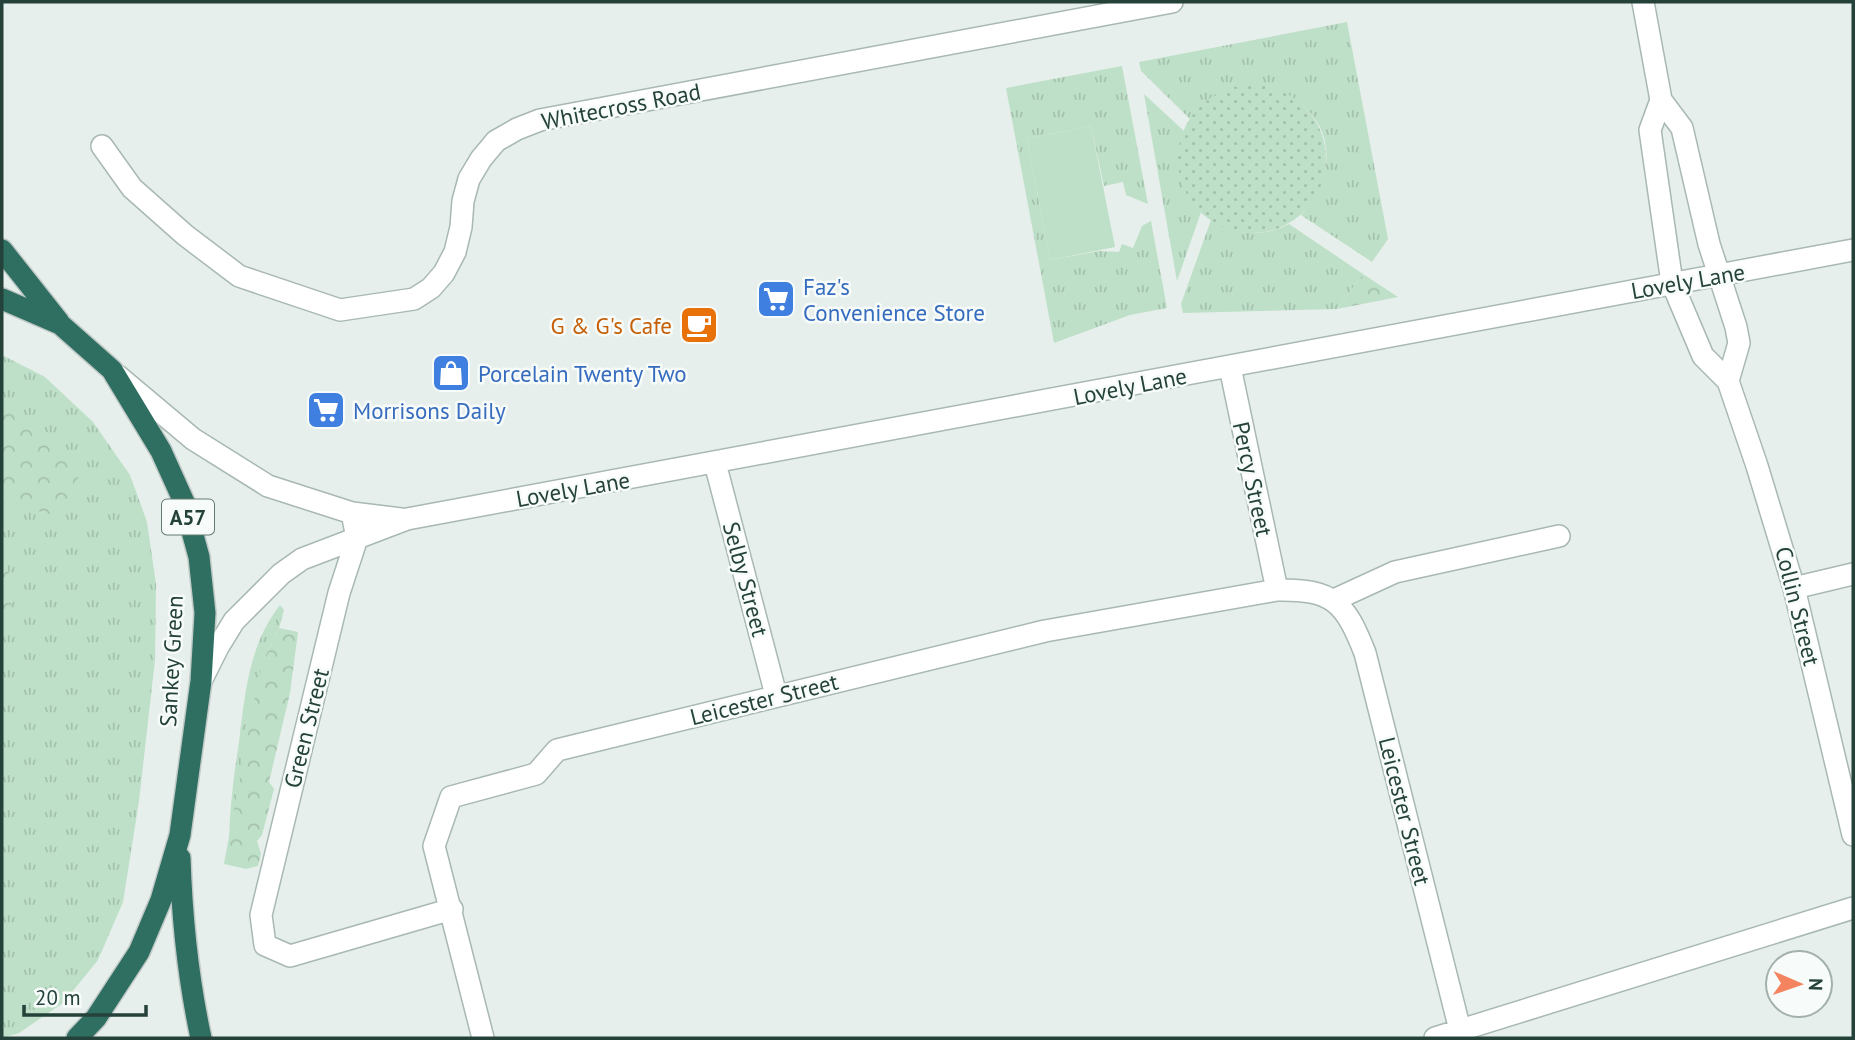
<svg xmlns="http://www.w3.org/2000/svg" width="1855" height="1040" viewBox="0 0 1855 1040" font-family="'PT Sans',sans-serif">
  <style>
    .grass { fill: url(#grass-tufts) }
    .forest { fill: url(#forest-crowns) }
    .park { fill: url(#park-dots) }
    .pitch { fill: #bfe0c8 }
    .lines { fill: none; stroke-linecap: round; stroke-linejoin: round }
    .minor-casing { stroke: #a8b8b2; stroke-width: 24 }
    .highway-casing { stroke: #c2cac8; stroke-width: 24 }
    .minor { stroke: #fff; stroke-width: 21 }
    .highway { stroke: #2f6f62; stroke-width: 21 }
    .labels { text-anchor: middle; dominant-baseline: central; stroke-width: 5; stroke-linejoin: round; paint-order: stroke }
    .shield { fill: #f7fbf9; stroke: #637a73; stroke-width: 2 }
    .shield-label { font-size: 21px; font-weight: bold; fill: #24423a }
    .street-label { font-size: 23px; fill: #24423a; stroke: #f7fbf9 }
    .shop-label { font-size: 23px; fill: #366cbe; stroke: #f7fbf9; text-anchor: start }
    .food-label { font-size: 23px; fill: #c56008; stroke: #f7fbf9; text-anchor: end }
  </style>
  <defs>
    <pattern id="grass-tufts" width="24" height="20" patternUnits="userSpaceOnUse" patternTransform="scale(1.75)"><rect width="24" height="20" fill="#bfe0c8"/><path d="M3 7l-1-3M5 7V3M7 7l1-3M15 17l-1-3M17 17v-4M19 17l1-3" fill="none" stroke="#a4c1ad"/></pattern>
    <pattern id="forest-crowns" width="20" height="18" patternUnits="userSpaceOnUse" patternTransform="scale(1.75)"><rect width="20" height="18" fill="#bfe0c8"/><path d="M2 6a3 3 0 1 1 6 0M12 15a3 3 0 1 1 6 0" fill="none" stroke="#a4c1ad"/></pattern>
    <pattern id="park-dots" width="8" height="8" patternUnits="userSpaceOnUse" patternTransform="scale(1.75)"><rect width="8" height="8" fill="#bfe0c8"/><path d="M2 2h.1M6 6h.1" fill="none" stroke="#a4c1ad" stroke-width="1.8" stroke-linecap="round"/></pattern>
  </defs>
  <rect width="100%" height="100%" fill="#e6efeb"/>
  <path class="grass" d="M1347 22 1388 239 1372 262 1301 215C1309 207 1313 199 1318 189 1359 107 1241 45 1190 119L1141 71 1139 62Z
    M1122 66 1148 204 1126 195 1123 182 1104 186 1091 126 1027 139 1050 260 1099 251 1119 252 1122 244 1133 248 1142 226 1151 221 1167 308 1130 315 1054 343 1006 88Z
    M1144 94 1184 131C1172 160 1180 191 1201 212L1177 281Z
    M1211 220C1235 235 1263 238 1289 224L1363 274 1337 309 1183 313 1181 304Z
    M2 355 45 377 93 422 130 475 147 522 156 584 155 660 139 801 123 902 98 960 63 1003 19 1033 2 1038Z
    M280 605 284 610 279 628 264 659 229 838C230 805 234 774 239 742 245 694 249 644 280 605Z"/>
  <path class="forest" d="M1363 274 1398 297 1337 309Z
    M17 411 28 418 32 434 71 456 79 467 78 482 70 504 61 512 49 514 2 501V415Z
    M2 551C12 576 18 612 2 635Z
    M279 628 298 632 290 693 269 782 274 789 262 835 257 841 261 854 258 866 246 869 224 864 257 685 264 659Z"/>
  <path class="park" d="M1178 159a74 74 0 1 1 148 0a74 74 0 1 1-148 0Z"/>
  <path class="pitch" d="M1091 126 1115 247 1050 260 1027 139Z"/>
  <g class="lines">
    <defs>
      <path id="minor" d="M1643 2 1661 100 1682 128 1709 244 1736 327 1739 343 1728 381
        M1661 100 1650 130 1672 283 1703 356 1728 381 1757 466 1794 588 1853 835
        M102 146 132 188 185 235 239 276 340 310 414 299 431 288 444 273 455 252 461 227 463 201 469 179 481 159 496 141 517 129 540 120 1172 2
        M1230 367 1277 590
        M118 376 193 439 268 486 352 513 401 519
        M715 463 776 695
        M352 513 357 538 339 593 261 915 265 945 290 956 452 909
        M1794 588 1853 574
        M1334 600 1395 572 1559 536
        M201 681 218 647 234 621 281 574 302 559 407 519 1853 250
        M483 1038 434 846 451 797 536 774 557 750 1045 631 1277 590C1333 589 1345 602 1365 653L1460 1030
        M1435 1038 1853 908"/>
      <path id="highway" d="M2 250 59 322
        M2 299 60 324 112 370 161 451 184 502 199 557 205 613 201 681 180 835 161 900 139 952 96 1018 77 1038
        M180 858C182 920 188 978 201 1038"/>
    </defs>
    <use href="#minor" class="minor-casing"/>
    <use href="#highway" class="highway-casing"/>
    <use href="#minor" class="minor"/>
    <use href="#highway" class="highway"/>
  </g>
  <defs>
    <symbol id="supermarket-square" viewBox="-11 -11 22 22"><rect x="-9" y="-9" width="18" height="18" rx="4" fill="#3f7fe0" stroke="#f7fbf9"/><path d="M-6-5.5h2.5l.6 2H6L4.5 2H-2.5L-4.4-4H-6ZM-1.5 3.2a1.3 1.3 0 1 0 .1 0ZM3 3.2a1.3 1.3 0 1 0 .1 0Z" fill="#fff"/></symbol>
    <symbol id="cafe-square" viewBox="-11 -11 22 22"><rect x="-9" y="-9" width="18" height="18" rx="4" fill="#e8710a" stroke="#f7fbf9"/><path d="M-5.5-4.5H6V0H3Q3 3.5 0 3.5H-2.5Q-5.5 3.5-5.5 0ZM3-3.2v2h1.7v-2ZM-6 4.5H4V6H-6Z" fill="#fff"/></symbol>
    <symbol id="shop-square" viewBox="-11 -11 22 22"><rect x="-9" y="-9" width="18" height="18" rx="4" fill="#3f7fe0" stroke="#f7fbf9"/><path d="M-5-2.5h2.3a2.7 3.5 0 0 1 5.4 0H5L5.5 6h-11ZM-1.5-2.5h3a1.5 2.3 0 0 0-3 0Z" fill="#fff"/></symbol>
  </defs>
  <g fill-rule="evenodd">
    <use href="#supermarket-square" x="754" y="277" width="44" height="44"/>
    <use href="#cafe-square" x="677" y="303" width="44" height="44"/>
    <use href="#shop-square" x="429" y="351" width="44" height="44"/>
    <use href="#supermarket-square" x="304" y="388" width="44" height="44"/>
  </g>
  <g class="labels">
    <rect class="shield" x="162" y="499.5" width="52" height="35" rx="5"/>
    <g class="shield-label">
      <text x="188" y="517">A57</text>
    </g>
    <g class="street-label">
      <text transform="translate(621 106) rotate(-11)">Whitecross Road</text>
      <text transform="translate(1688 281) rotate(-10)">Lovely Lane</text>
      <text transform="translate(1130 386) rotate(-11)">Lovely Lane</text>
      <text transform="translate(1253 479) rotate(78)">Percy Street</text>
      <text transform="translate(573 489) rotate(-10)">Lovely Lane</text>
      <text transform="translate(746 579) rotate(75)">Selby Street</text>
      <text transform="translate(1798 606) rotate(76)">Collin Street</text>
      <text transform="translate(171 661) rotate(-87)">Sankey Green</text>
      <text transform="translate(764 699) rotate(-14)">Leicester Street</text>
      <text transform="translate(306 728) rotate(-76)">Green Street</text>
      <text transform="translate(1405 811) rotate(76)">Leicester Street</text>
    </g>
    <g class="shop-label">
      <text x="803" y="286">Faz's<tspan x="803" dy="26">Convenience Store</tspan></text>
      <text x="478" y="373">Porcelain Twenty Two</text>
      <text x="353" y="410">Morrisons Daily</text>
    </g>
    <g class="food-label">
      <text x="672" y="325">G &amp; G's Cafe</text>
    </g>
  </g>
  <rect width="1855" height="1040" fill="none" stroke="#24423a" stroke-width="7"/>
  <g transform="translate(1799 984) rotate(92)"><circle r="33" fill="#f7fbf9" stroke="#a3b1ad" stroke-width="2"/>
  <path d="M0-5L12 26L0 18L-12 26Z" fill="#f4845f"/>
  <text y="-10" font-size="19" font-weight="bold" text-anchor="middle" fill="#24423a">N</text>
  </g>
  <path d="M24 1005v10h122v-10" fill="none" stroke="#24423a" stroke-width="3.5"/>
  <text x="35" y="1005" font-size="21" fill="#24423a" stroke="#f7fbf9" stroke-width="5" paint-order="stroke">20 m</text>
</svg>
